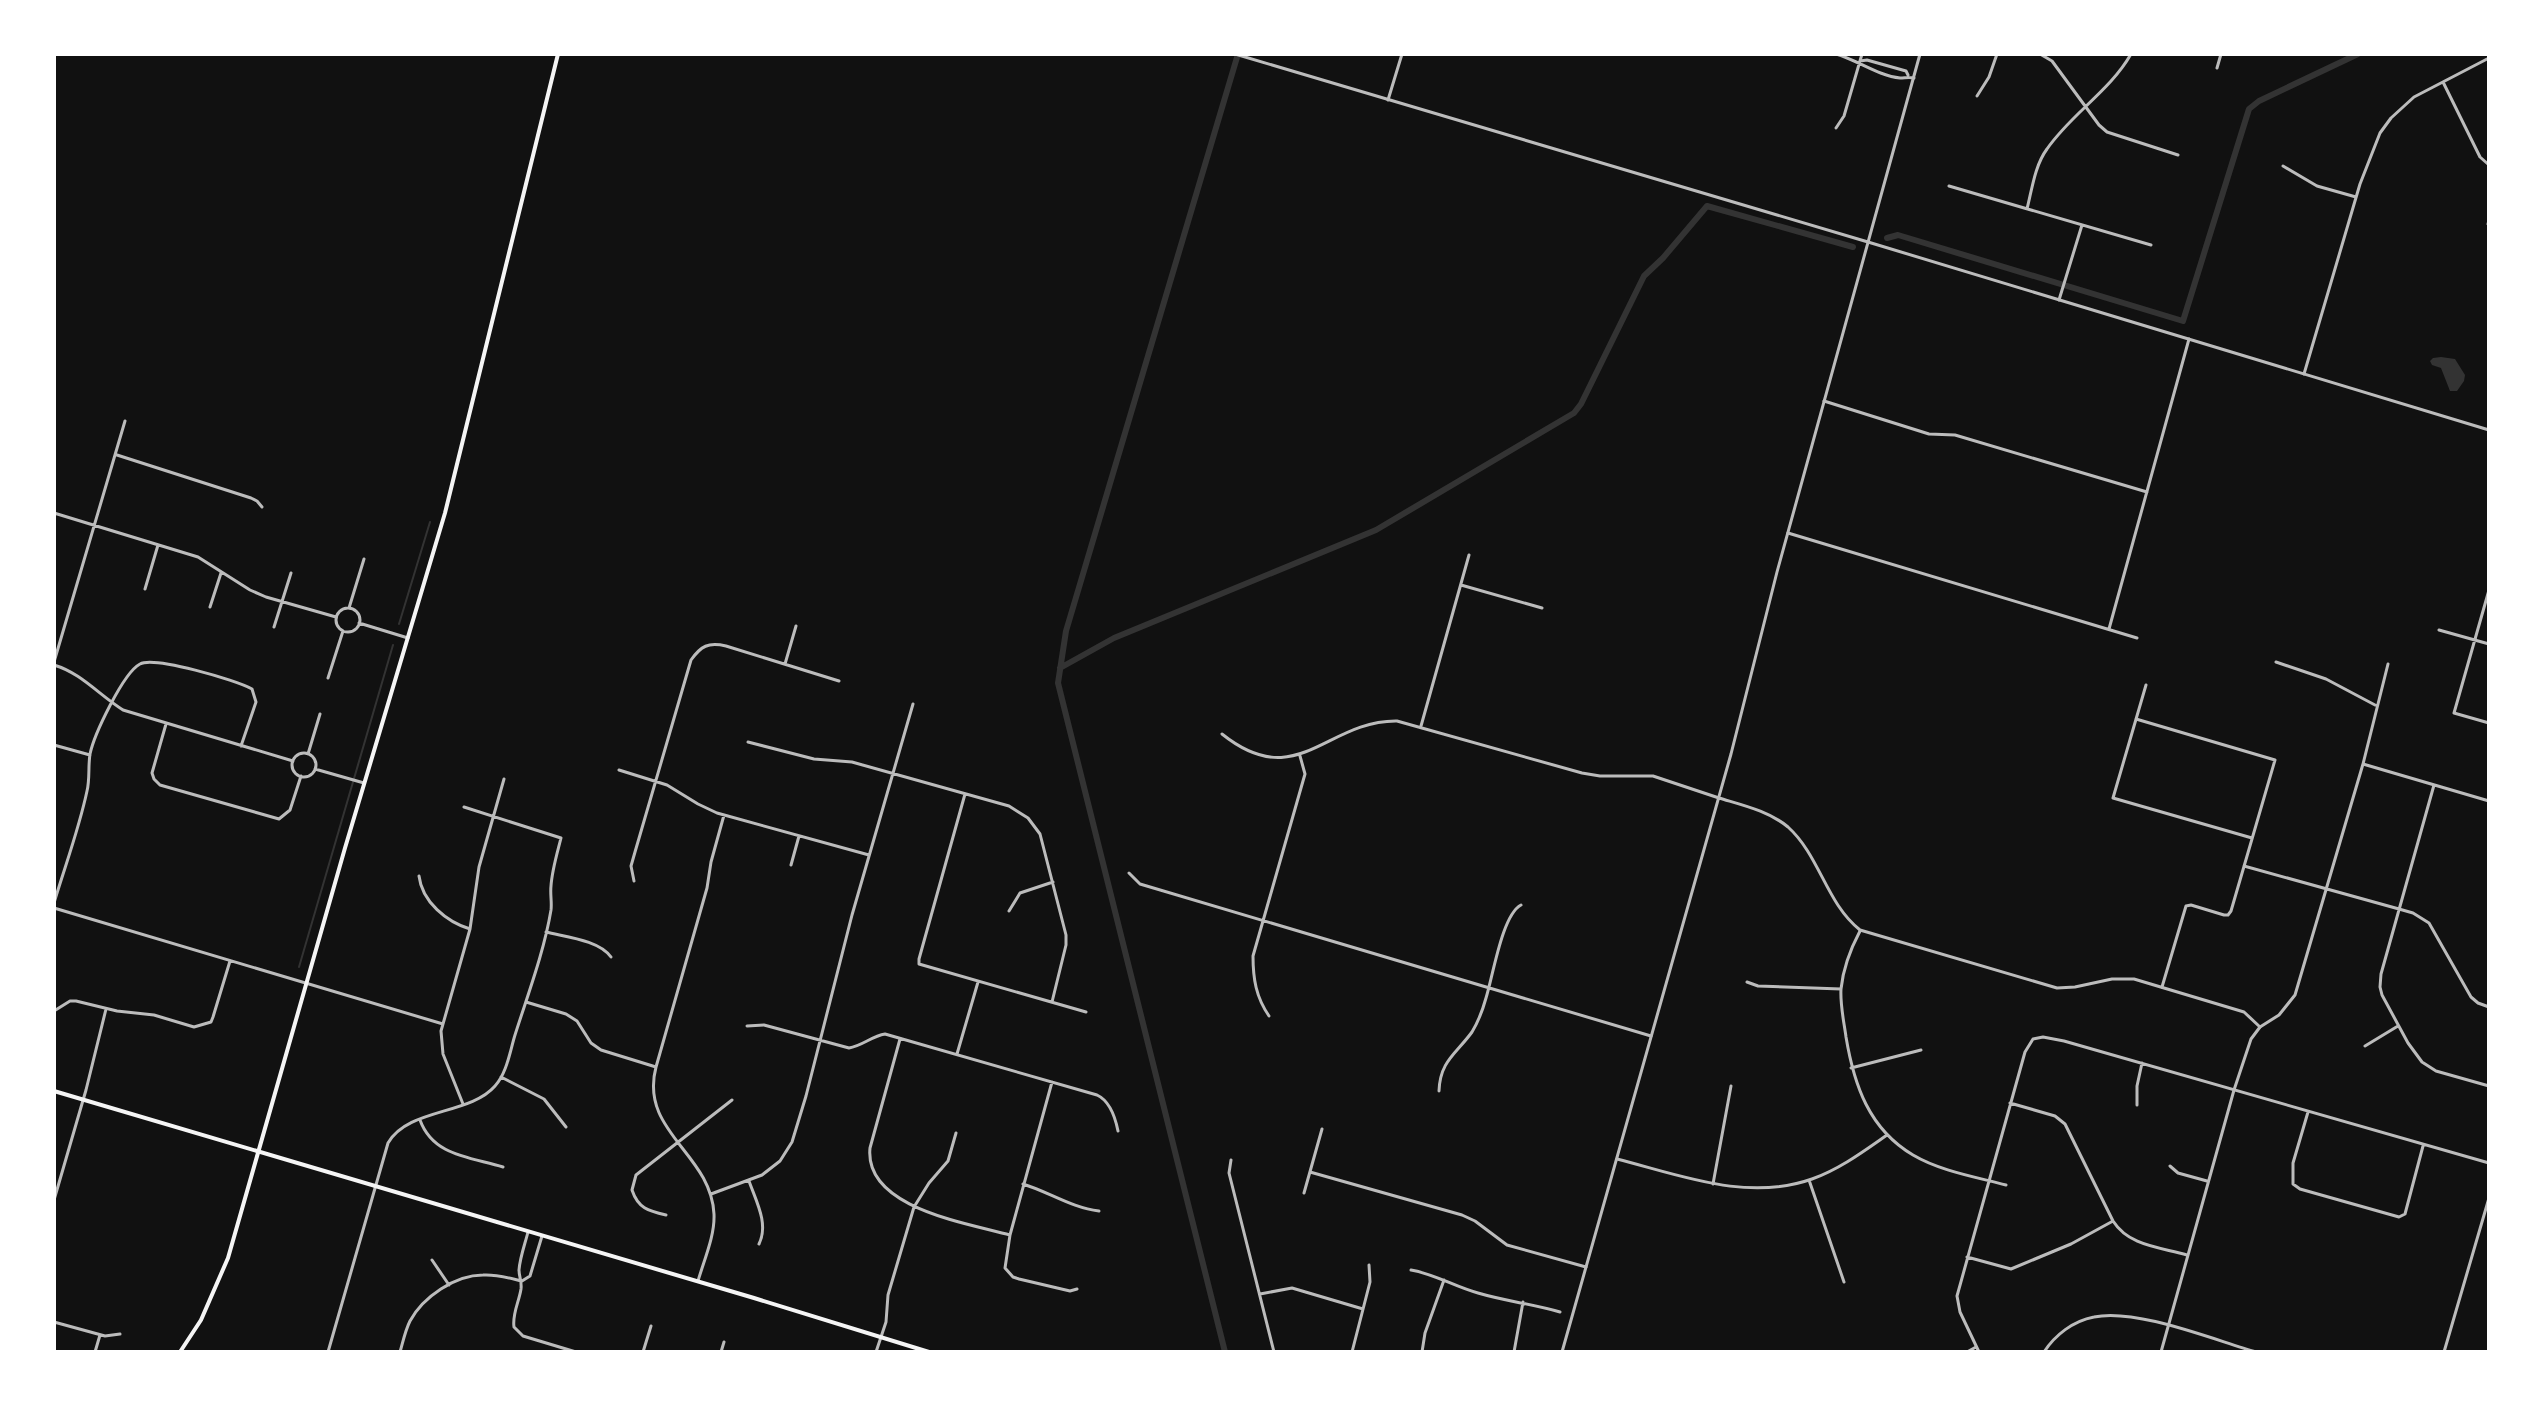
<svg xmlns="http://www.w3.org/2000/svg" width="2543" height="1406" viewBox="0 0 2543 1406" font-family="Ubuntu,sans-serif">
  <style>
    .water { fill: #333 }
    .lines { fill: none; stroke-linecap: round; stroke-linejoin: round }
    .stream { stroke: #333; stroke-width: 2 }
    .canal { stroke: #333; stroke-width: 6 }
    .minor { stroke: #bcbcbc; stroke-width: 3 }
    .tertiary { stroke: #bcbcbc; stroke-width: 3 }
    .secondary { stroke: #f5f5f5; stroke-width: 4 }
    .primary { stroke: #f5f5f5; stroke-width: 4 }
  </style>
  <rect width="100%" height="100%" fill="#111"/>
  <path class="water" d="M2441 357 2455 359 2465 375 2464 381 2457 391H2450L2441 368 2432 365 2430 361 2433 358Z"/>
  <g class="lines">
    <path class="stream" d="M399 624 430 522
      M299 967 393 645"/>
    <path class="canal" d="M1887 238 1898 235 2183 321 2249 109 2259 101 2358 54
      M1060 668 1114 638 1376 530 1574 413 1581 404 1644 276 1663 258 1707 206 1853 247
      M1225 1352 1058 683 1066 631 1238 54"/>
    <path class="minor" d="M1836 54C1857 60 1879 76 1900 78 1905 78 1909 77 1914 78
      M2040 54 2052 61 2099 125 2107 132 2178 155
      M1860 61 1867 60 1906 71 1908 75
      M2217 68 2221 54
      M2443 82 2480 157 2489 165
      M1977 96 1989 77 1997 54
      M1388 100 1402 54
      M1836 128 1844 116 1862 54
      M2283 166 2317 186 2356 197
      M1949 186 2151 245
      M2027 209C2032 189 2035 165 2047 149 2071 114 2110 91 2131 54
      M2488 224 2489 220
      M2059 300 2082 225
      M2304 374 2360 184 2380 133 2391 118 2414 97 2489 58
      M1824 401 1929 434 1955 435 2147 492
      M117 455 251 498 257 501 262 507
      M54 513 198 557 250 590 266 597 336 617
      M1788 533 2137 638
      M1461 585 1542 608
      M145 589 158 545
      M2489 590 2454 713 2489 723
      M210 607 221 573
      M349 608 364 559
      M336 620a12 12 0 1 1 24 0a12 12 0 1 1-24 0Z
      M359 623 408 638
      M274 627 291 573
      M2109 629 2189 339
      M2439 630 2489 644
      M54 662 125 421
      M2276 662 2326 679 2375 705
      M785 664 796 626
      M54 665C81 673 99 695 123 710L293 761
      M328 678 343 631
      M2146 685 2113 798 2252 838
      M2136 719 2275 760 2231 911 2228 915H2224L2191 905 2186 906 2162 987
      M166 724 152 773 154 779 160 785 279 819 290 810 301 776
      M1421 726 1469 555
      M1222 734C1297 794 1326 720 1397 721L1582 773 1600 776H1653L1719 798
      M748 742 814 759 852 762 1009 806 1028 818 1040 834 1066 935V945L1052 1002
      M54 745 90 755
      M292 765a12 12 0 1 1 24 0a12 12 0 1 1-24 0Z
      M308 754 320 714
      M2363 764 2489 801
      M315 769 364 783
      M619 770 667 785 698 804 717 813 869 855
      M2434 785 2381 974 2380 987 2382 995 2408 1043 2422 1062 2436 1071 2489 1086
      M965 794 919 959V964L1086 1012
      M791 865 799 836
      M2244 866 2399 909 2413 913 2429 923 2471 997 2478 1003 2489 1007
      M1129 873 1140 884 1651 1036
      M419 876C422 902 447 922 470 929
      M634 881 631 866 635 852 691 660C701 646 708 642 726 646L839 681
      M54 903C65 866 79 829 87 791 90 779 88 766 90 754 94 735 123 673 140 664 154 656 236 680 252 689L256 702 241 746
      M54 908 443 1024
      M1009 911 1020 893 1053 882
      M1860 931C1851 948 1843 969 1841 989 1840 1005 1844 1022 1846 1037 1854 1085 1869 1129 1913 1155 1940 1171 1976 1177 2006 1185
      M546 932C566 937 599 940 611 957
      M1747 982 1758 986 1841 989
      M526 1002 566 1014 577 1021 591 1043 601 1050 656 1067
      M54 1011 70 1001H76L117 1011 154 1015 194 1027 211 1022 213 1017 230 961
      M1269 1016C1256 997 1253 979 1253 956L1305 774 1300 756
      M747 1026 764 1025 849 1048C862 1046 872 1036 885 1034L1097 1095C1110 1101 1115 1116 1118 1131
      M2260 1027 2279 1015 2295 995 2363 764 2388 664
      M900 1039 870 1148C864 1208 967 1223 1010 1235
      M2365 1046 2398 1026
      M957 1054 978 982
      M1851 1068 1921 1050
      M501 1077 544 1099 566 1127
      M1052 1082 1010 1235 1005 1268 1013 1277 1019 1279 1070 1291 1077 1289
      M1439 1091C1440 1061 1456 1054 1472 1032 1478 1022 1483 1009 1486 998 1493 976 1502 915 1521 905
      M2010 1103 2055 1116 2065 1124 2113 1221C2129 1246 2159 1247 2187 1255
      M463 1104 443 1054 441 1031 470 929 479 867 504 779
      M2137 1105V1086L2142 1063
      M2308 1112 2293 1163V1184L2300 1189 2399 1217 2405 1214 2423 1146
      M420 1120C433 1156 470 1157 503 1167
      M1617 1159C1680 1175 1747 1202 1812 1179 1840 1169 1864 1151 1887 1135
      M1231 1160 1229 1173 1274 1352
      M2170 1166 2178 1173 2207 1181
      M1310 1172 1462 1215 1475 1221 1507 1245 1586 1267
      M1809 1180 1844 1282
      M749 1181C756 1201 769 1224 759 1244
      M1023 1184C1049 1192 1072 1208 1099 1211
      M1713 1184 1731 1086
      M1304 1193 1322 1129
      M711 1194 762 1175 780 1161 792 1142 806 1096 852 915 913 704
      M54 1200 86 1090 106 1009
      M666 1215C648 1211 638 1208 632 1190L636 1175 732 1100
      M528 1232C525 1244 520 1257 519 1270 519 1277 522 1281 521 1289 519 1302 512 1314 514 1327L523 1336 576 1352
      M1967 1257 2011 1269 2071 1244 2113 1221
      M432 1260 449 1285
      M1411 1270C1435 1274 1455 1287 1478 1293 1505 1301 1532 1304 1560 1312
      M522 1281 530 1276 542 1236
      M698 1281C704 1260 715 1236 714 1214 711 1153 639 1132 656 1067L707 888 711 862 724 815
      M1260 1294 1292 1288 1363 1309
      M54 1322 105 1336 120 1334
      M95 1352 100 1335
      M328 1352 388 1143C408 1108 470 1115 495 1086 507 1073 510 1051 515 1035 528 994 544 952 551 910 552 902 550 894 551 886 552 870 557 854 561 838L464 807
      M400 1352C403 1342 405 1331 410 1321 423 1297 455 1275 483 1275 496 1274 509 1278 522 1281
      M643 1352 651 1326
      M721 1352 724 1342
      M876 1352 886 1322 888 1295 914 1207 929 1183 948 1161 956 1133
      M1352 1352 1370 1282 1369 1265
      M1422 1352 1425 1333 1444 1280
      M1514 1352 1523 1302
      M1967 1352 1976 1347
      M1979 1352 1960 1312 1957 1296 2025 1052 2033 1039 2043 1037 2064 1041 2489 1163
      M2044 1352C2055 1335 2073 1321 2094 1317 2136 1308 2214 1340 2256 1352
      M2444 1352 2489 1198"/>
    <path class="tertiary" d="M1235 54 1868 242 2489 430
      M1719 798C1742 805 1769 811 1788 827 1820 856 1826 903 1860 930L2057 988 2075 987 2112 979H2134L2244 1012 2260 1027 2251 1039 2234 1090 2161 1352
      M1562 1352 1731 754 1777 572 1920 54"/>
    <path class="secondary" d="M180 1352 201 1320 228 1258 345 848 445 513 558 54"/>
    <path class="primary" d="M54 1091 754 1298 929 1352"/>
  </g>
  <rect width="2543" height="1406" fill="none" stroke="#ffffff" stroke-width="112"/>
</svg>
